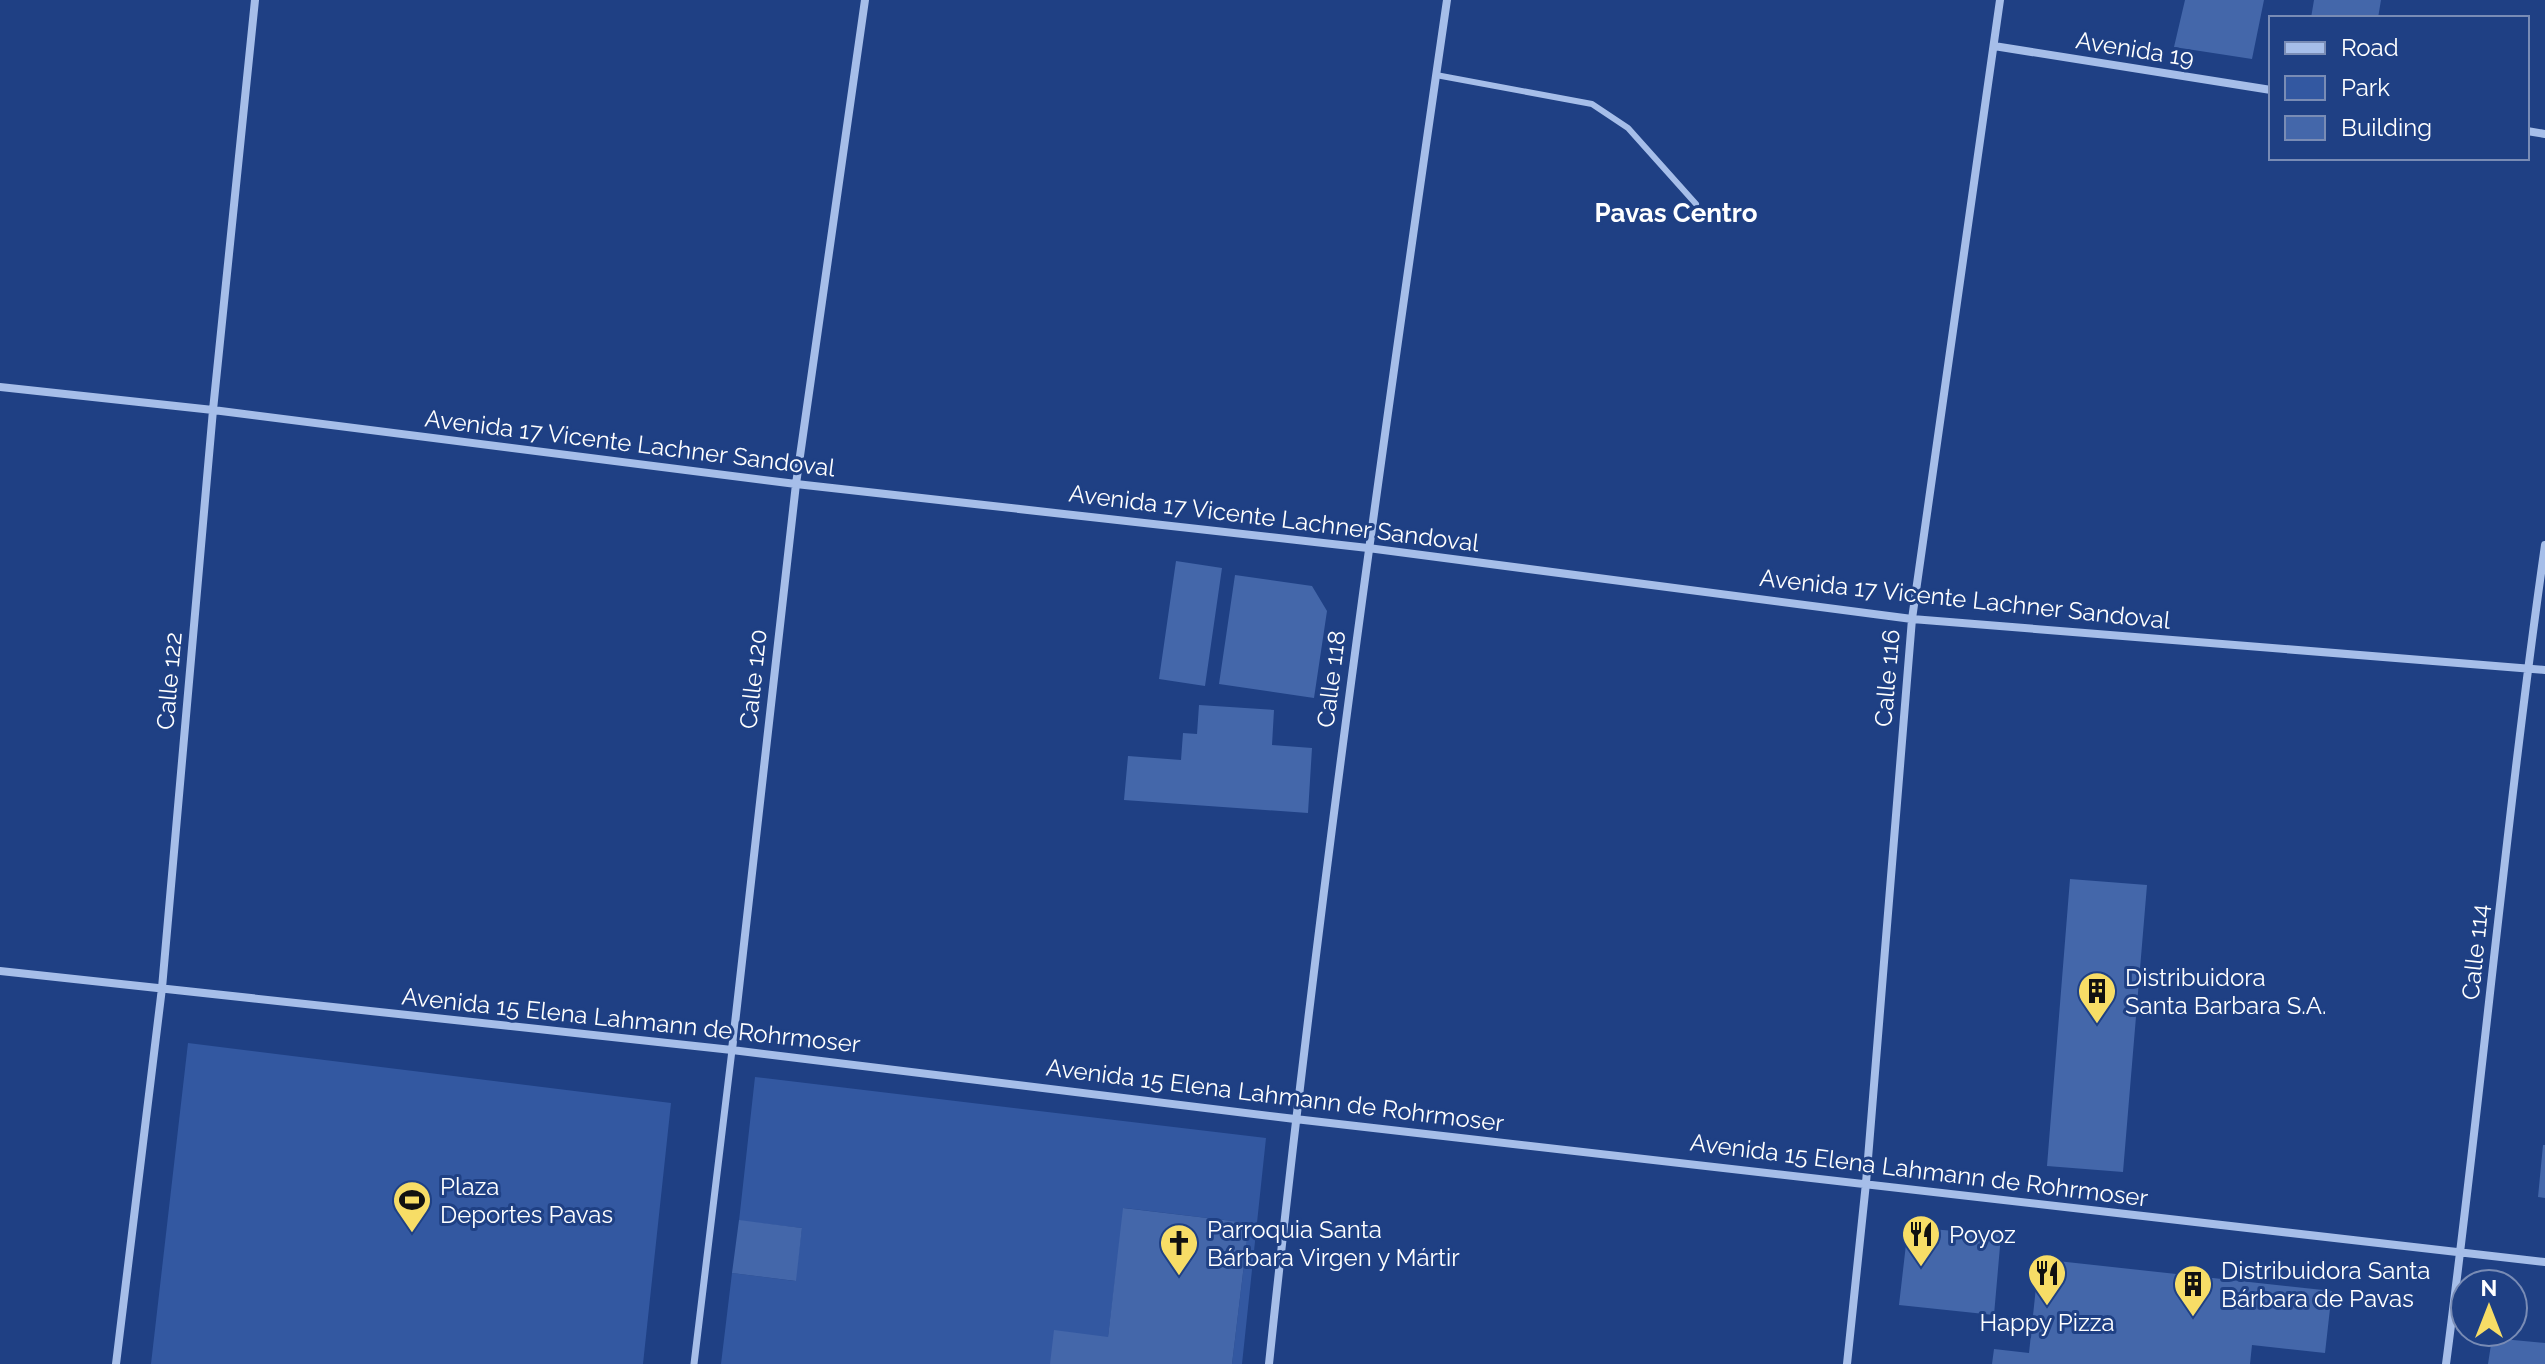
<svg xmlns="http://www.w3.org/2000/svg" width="2545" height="1364" viewBox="0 0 2545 1364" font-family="Raleway,sans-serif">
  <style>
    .green { fill: #3358a1 }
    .building { fill: #4467aa }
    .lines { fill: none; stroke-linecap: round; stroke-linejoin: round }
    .service { stroke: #a6bee9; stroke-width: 6 }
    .pedestrian { stroke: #a6bee9; stroke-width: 7 }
    .minor { stroke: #a6bee9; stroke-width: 8 }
    .labels { text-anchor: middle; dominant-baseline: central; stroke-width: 6; stroke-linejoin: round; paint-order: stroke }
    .street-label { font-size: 24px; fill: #fff; stroke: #1f4084 }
    .poi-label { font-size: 24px; fill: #fff; stroke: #1f4084; text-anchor: start }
    .neighbourhood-label { font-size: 26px; font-weight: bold; fill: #fff; stroke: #1f4084 }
  </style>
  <rect width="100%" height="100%" fill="#1f4084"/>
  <path class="green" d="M188 1043 671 1103 643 1364H151Z
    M755 1077 1266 1138 1242 1364H1232L1249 1223 1124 1208 1108 1337 1050 1364H721L732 1273 795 1281 802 1228 739 1221Z"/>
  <path class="building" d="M2185 0H2264L2252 59 2174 47Z
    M2314 0H2381L2378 18H2311Z
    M1176 561 1222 568 1205 686 1159 679Z
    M1235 575 1312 586 1327 611 1314 698 1219 684Z
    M1199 705 1274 710 1272 745 1312 748 1308 813 1124 800 1128 756 1181 760 1183 733 1197 734Z
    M2070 879 2147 885 2123 1172 2047 1166Z
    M2543 1145H2545V1198L2538 1197Z
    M1123 1208 1249 1223 1232 1364H1050L1054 1330 1108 1337Z
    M739 1220 802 1228 796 1281 732 1273Z
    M1908 1227 2001 1235 1994 1315 1899 1305Z
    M2039 1259 2332 1291 2325 1353 2252 1345 2250 1364H1992L1994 1349 2029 1353Z
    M2492 1338 2545 1343V1364H2488Z"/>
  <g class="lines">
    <path class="service" d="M1436 75 1592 104 1628 128 1696 204"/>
    <path class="pedestrian" d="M694 1364 732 1050"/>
    <path class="minor" d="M1994 46 2271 90
      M2527 131 2545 134
      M0 387 213 410 796 484 1368 548 1912 619 2545 670
      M0 971 732 1050 1295 1119 2545 1262
      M732 1050 796 484 865 0
      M116 1364 162 988 213 410 255 0
      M1269 1364C1317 908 1381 454 1447 0
      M1847 1364 1866 1183 1912 619 2000 0
      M2446 1364C2482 1091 2506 817 2545 545"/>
  </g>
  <defs>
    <symbol id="building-pin" viewBox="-11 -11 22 30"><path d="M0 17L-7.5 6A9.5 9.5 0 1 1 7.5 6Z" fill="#f7dd66" stroke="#1f4084"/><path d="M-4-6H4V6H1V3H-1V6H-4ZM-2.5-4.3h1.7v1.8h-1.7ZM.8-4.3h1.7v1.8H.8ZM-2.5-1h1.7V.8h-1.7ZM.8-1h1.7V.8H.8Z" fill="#111"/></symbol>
    <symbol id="stadium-pin" viewBox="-11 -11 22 30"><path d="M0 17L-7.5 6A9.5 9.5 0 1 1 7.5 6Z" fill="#f7dd66" stroke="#1f4084"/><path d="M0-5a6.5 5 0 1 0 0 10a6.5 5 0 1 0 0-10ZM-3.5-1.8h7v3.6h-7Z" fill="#111"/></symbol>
    <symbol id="restaurant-pin" viewBox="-11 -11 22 30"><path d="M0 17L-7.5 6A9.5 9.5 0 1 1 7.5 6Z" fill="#f7dd66" stroke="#1f4084"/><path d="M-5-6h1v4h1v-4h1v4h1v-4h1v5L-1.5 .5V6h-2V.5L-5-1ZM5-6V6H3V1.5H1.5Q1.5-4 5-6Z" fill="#111"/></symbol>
    <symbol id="church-pin" viewBox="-11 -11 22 30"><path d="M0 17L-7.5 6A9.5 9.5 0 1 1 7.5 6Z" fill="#f7dd66" stroke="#1f4084"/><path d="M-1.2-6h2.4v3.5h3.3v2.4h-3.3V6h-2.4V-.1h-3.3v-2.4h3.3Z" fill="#111"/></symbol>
  </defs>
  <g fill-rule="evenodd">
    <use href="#building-pin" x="2075" y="969" width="44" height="60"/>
    <use href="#stadium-pin" x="390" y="1178" width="44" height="60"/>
    <use href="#restaurant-pin" x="1899" y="1212" width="44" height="60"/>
    <use href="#church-pin" x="1157" y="1221" width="44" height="60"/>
    <use href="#restaurant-pin" x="2025" y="1251" width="44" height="60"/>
    <use href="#building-pin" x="2171" y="1262" width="44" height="60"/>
  </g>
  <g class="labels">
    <g class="street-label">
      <text transform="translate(2135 49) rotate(9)">Avenida 19</text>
      <text transform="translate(630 443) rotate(7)">Avenida 17 Vicente Lachner Sandoval</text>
      <text transform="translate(1274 518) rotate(7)">Avenida 17 Vicente Lachner Sandoval</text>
      <text transform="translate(1965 599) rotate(6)">Avenida 17 Vicente Lachner Sandoval</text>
      <text transform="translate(1887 678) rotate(-85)">Calle 116</text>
      <text transform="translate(753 679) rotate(-84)">Calle 120</text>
      <text transform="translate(1331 679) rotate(-83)">Calle 118</text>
      <text transform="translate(169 681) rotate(-85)">Calle 122</text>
      <text transform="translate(2475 952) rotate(-84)">Calle 114</text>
      <text transform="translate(631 1020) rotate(6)">Avenida 15 Elena Lahmann de Rohrmoser</text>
      <text transform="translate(1275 1095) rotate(7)">Avenida 15 Elena Lahmann de Rohrmoser</text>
      <text transform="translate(1919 1170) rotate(7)">Avenida 15 Elena Lahmann de Rohrmoser</text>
    </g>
    <g class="poi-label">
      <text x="2125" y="977">Distribuidora<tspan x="2125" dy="28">Santa Barbara S.A.</tspan></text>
      <text x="440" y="1186">Plaza<tspan x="440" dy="28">Deportes Pavas</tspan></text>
      <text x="1207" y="1229">Parroquia Santa<tspan x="1207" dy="28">Bárbara Virgen y Mártir</tspan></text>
      <text x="1949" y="1234">Poyoz</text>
      <text x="2221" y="1270">Distribuidora Santa<tspan x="2221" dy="28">Bárbara de Pavas</tspan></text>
      <text x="2047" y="1322" text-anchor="middle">Happy Pizza</text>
    </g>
    <g class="neighbourhood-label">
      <text x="1676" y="213">Pavas Centro</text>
    </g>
  </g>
  <rect x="2269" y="16" width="260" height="144" fill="#1f4084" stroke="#798cb5" stroke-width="2"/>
  <rect x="2285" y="42" width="40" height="12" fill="#a6bee9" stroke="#798cb5" stroke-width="2"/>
  <text x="2341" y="56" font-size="24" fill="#ffffff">Road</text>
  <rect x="2285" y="76" width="40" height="24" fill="#3358a1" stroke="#798cb5" stroke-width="2"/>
  <text x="2341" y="96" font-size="24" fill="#ffffff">Park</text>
  <rect x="2285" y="116" width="40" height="24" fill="#4467aa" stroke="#798cb5" stroke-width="2"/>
  <text x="2341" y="136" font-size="24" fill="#ffffff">Building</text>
  <g transform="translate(2489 1308)"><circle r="38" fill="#1f4084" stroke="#798cb5" stroke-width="2"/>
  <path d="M0-6L14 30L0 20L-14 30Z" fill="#f7dd66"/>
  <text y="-12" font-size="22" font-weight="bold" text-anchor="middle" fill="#ffffff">N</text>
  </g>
</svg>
